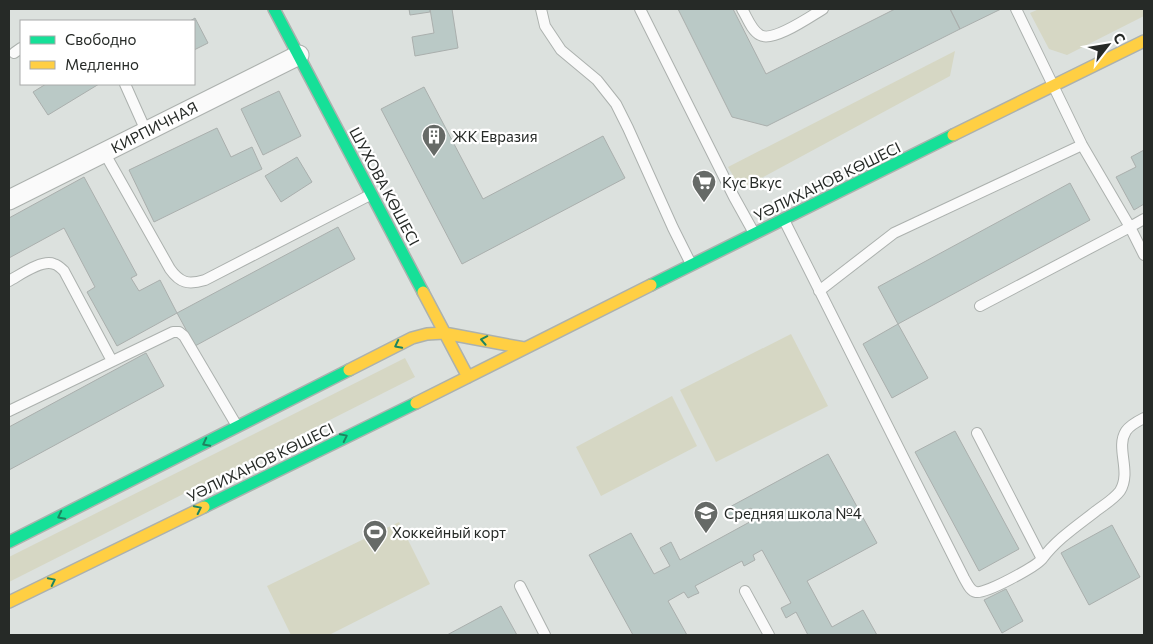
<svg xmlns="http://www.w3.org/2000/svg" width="1153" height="644" viewBox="0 0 1153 644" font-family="Commissioner,sans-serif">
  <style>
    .green { fill: #d6d7c4 }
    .building { fill: #bac9c6; stroke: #aaafad }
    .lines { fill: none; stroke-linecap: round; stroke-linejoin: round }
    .lane-casing { stroke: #acb1ae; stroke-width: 12 }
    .street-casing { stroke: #acb1ae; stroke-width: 21 }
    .fast-casing { stroke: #acb1ae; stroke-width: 14 }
    .slow-casing { stroke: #acb1ae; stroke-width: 14 }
    .lane { stroke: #fafafa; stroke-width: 10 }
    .street { stroke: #fafafa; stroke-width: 19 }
    .fast { stroke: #16e098; stroke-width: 11 }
    .slow { stroke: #ffcf43; stroke-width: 11 }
    .oneway { stroke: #1e8560 }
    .labels { text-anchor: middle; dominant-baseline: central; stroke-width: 4.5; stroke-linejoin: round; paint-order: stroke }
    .street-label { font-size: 15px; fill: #262a27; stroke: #fff }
    .poi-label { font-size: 15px; fill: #262a27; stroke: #fff; text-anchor: start }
  </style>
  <rect width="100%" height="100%" fill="#dce1de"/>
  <path class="green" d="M1039 9H1144V16L1067 55 1049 49 1030 13Z
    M955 51 950 76 741 189 728 167Z
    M791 334 828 406 716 462 680 390Z
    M405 358 415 377 9 582V557Z
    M672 396 697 446 601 496 576 447Z
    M399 522 430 584 329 635H291L267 586Z"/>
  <path class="building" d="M409 9H430V12L410 15Z
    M430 9H452L458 48 415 56 412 37 434 33Z
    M678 9H733L766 74 895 9H950L960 29 767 126 732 117Z
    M950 9H1001L960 29Z
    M195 18 208 43 194 50V21H190Z
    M46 84H99L48 115 33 92Z
    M424 87 483 199 603 136 625 178 462 264 381 109Z
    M279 91 301 136 263 155 241 109Z
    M217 128 231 157 252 147 262 169 154 222 129 170Z
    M1144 150V204L1134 210 1116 177 1136 167 1131 157Z
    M297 157 312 182 281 202 265 176Z
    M84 177 137 275 131 278 139 291 160 280 177 313 117 346 87 292 95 287 64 228 9 258V218Z
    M1070 183 1090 220 898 324 878 287Z
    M338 227 355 259 195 346 177 313Z
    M898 324 928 378 892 398 863 344Z
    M146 353 164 386 9 470V427Z
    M955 431 1019 549 979 571 915 452Z
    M828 454 877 543 807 581 832 627 863 610 877 635H808L796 612 786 618 781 608 791 603 762 550 753 555 755 560 744 566 742 561 695 586 699 593 694 595 688 598 684 592 668 601 687 635H633L589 555 631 533 654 574 670 566 660 548 671 542 680 560 757 518 751 508 731 519 726 509Z
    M1112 525 1140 577 1089 605 1061 553Z
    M1006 589 1023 621 1002 633 984 600Z
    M501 606 517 635H447Z"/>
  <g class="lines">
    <defs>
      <path id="lane" d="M541 9 545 26 561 50 597 80 616 104 628 128 673 228 691 264
        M640 9 734 197 754 233
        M742 9C747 17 751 30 760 35 773 43 811 16 823 9
        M1016 9 1082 145 1130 227 1144 219
        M14 53 21 48
        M125 84 146 131
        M104 152 170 269C180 283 188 285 205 280L370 195
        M784 220 964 578C967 583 970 591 976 592 986 594 1035 567 1042 559L977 433
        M9 281C20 275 42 259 54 264 58 265 61 268 64 271L112 361
        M819 291 894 233 1082 145
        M980 306 1130 227 1144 255
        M9 411 173 332H179L184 336 237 426
        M1042 559C1057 539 1077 526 1096 511 1104 505 1114 499 1120 491 1132 471 1115 448 1126 431 1130 425 1138 421 1144 418
        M520 586 545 635
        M745 591 769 635"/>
      <path id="street" d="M9 200 299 55"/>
      <path id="fast" d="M274 9 423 292
        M651 285 953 135
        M204 507 416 403
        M9 542 349 370"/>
      <path id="slow" d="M953 135 1144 41
        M423 292 468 377
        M349 370 412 338 427 334 444 333 524 348
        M416 403 651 285
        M9 602 204 507"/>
    </defs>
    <use href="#lane" class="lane-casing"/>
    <use href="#street" class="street-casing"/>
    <use href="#fast" class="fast-casing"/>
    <use href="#slow" class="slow-casing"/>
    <use href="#lane" class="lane"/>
    <use href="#street" class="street"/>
    <use href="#fast" class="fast"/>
    <use href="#slow" class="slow"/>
  </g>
  <defs><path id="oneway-chevron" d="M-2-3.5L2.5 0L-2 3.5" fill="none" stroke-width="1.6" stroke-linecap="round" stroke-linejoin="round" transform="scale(1.25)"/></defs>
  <g class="oneway">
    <use href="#oneway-chevron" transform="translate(484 340) rotate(-169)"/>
    <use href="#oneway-chevron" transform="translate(398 345) rotate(153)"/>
    <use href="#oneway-chevron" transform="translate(344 437) rotate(-26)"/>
    <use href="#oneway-chevron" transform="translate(206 443) rotate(153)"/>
    <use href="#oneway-chevron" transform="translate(198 509) rotate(-26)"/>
    <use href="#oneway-chevron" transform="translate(61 516) rotate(153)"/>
    <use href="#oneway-chevron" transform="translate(52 581) rotate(-26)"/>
  </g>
  <defs>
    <symbol id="building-pin" viewBox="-11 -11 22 30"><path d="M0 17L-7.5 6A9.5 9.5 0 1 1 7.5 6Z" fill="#666a67" stroke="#fff"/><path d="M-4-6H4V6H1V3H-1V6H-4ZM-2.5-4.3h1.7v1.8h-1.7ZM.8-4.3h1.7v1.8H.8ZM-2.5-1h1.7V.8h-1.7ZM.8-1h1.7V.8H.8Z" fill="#fff"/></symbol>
    <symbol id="supermarket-pin" viewBox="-11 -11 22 30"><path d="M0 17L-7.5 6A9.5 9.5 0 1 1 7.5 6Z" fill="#666a67" stroke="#fff"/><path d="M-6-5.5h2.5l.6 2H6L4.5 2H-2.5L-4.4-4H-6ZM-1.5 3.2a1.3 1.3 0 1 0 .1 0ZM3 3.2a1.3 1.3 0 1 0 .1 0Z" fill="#fff"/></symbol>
    <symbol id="school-pin" viewBox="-11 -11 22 30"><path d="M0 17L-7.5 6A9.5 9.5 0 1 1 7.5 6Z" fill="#666a67" stroke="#fff"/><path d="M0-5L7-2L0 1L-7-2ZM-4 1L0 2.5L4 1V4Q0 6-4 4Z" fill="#fff"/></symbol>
    <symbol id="stadium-pin" viewBox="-11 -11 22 30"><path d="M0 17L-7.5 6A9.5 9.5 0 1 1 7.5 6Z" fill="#666a67" stroke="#fff"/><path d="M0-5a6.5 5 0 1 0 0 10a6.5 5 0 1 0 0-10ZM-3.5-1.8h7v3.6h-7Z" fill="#fff"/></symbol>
  </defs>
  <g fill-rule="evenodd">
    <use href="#building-pin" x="420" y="122" width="28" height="38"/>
    <use href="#supermarket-pin" x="690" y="168" width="28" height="38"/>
    <use href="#school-pin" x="692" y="499" width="28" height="38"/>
    <use href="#stadium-pin" x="361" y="518" width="28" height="38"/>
  </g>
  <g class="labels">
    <g class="street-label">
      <text transform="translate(154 127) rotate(-27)">КИРПИЧНАЯ</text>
      <text transform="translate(827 181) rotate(-26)">УӘЛИХАНОВ КӨШЕСІ</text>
      <text transform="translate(385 186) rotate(62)">ШУХОВА КӨШЕСІ</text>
      <text transform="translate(260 462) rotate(-26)">УӘЛИХАНОВ КӨШЕСІ</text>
    </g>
    <g class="poi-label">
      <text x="452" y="136">ЖК Евразия</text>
      <text x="722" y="182">Кус Вкус</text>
      <text x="724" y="513">Средняя школа №4</text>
      <text x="392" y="532">Хоккейный корт</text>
    </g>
  </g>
  <rect width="1153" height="644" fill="none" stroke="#262a27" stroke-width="20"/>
  <rect x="20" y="20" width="175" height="65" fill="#ffffff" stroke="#a8aaa9"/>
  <rect x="30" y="36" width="25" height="8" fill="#16e098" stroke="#a8aaa9"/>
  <text x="65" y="45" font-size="15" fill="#262a27">Свободно</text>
  <rect x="30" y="61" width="25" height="8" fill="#ffcf43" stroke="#a8aaa9"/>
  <text x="65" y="70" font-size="15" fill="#262a27">Медленно</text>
  <g transform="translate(1108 45) rotate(59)" stroke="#ffffff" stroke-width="4" paint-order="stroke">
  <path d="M0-4L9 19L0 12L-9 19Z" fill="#262a27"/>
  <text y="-8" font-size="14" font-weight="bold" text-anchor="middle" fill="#262a27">С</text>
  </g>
</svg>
